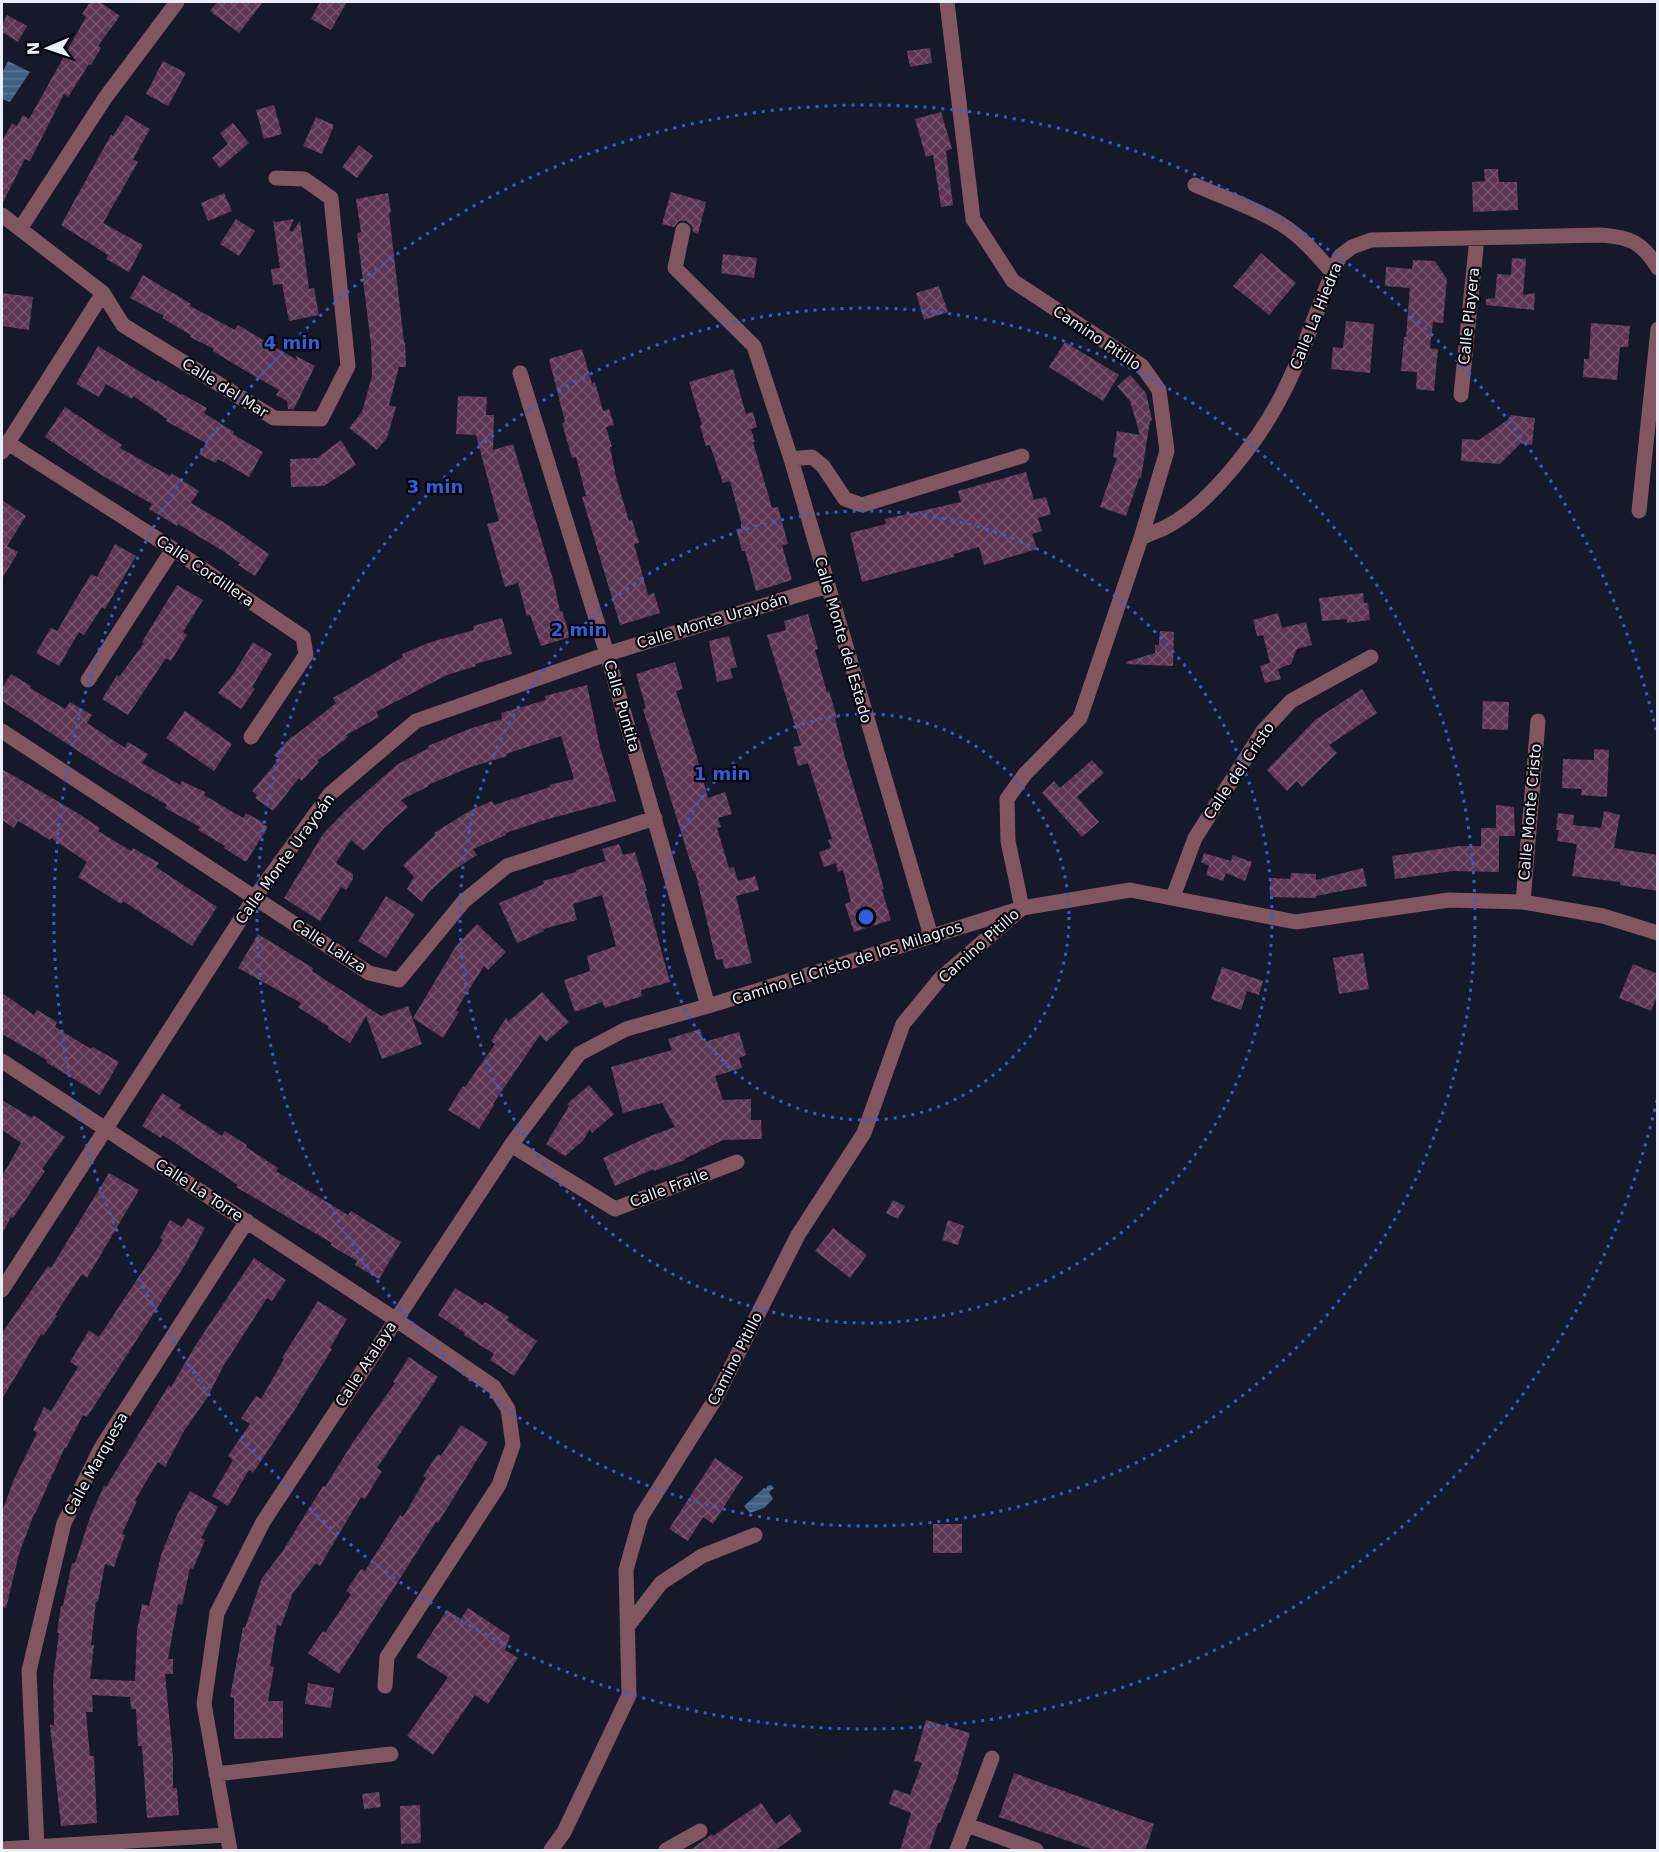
<svg xmlns="http://www.w3.org/2000/svg" width="1659" height="1852" viewBox="0 0 1659 1852" font-family="'DejaVu Sans',sans-serif">
  <style>
    .water { fill: url(#water-rules) }
    .building { fill: url(#building-cross-hatch) }
    .lines { fill: none; stroke-linecap: round; stroke-linejoin: round }
    .minor { stroke: #815661; stroke-width: 15 }
    .ring { fill: none; stroke: #325edb; stroke-width: 3; stroke-dasharray: 3 6 }
    .labels { text-anchor: middle; dominant-baseline: central; stroke-width: 4.5; stroke-linejoin: round; paint-order: stroke }
    .street-label { font-size: 15px; fill: #ebedf9; stroke: #05050b }
    .centre { fill: #325edb; stroke: #05050b; stroke-width: 3 }
    .ring-label { font-size: 18px; text-anchor: middle; font-weight: bold; fill: #325edb; stroke: #05050b; stroke-width: 4.5; stroke-linejoin: round; paint-order: stroke }
  </style>
  <defs>
    <pattern id="water-rules" width="6" height="5" patternUnits="userSpaceOnUse" patternTransform="scale(1.5)"><rect width="6" height="5" fill="#3f6085"/><path d="M0 2.5h6" fill="none" stroke="#5b7797"/></pattern>
    <pattern id="building-cross-hatch" width="8" height="8" patternUnits="userSpaceOnUse" patternTransform="scale(1.5)"><rect width="8" height="8" fill="#5d3653"/><path d="M0 0l8 8M0 8l8-8" fill="none" stroke="#74536c"/></pattern>
  </defs>
  <rect width="100%" height="100%" fill="#161929"/>
  <path class="water" d="M8 61 30 72 10 102 2 99V73Z
    M771 1485 774 1488 769 1492 773 1499 764 1508 750 1513 744 1506 764 1488 766 1489 767 1486Z"/>
  <path class="building" d="M90 2H100L120 16 98 46 101 48 91 65 89 64 68 97 64 94 30 161 25 159 2 204V141L12 123 17 126 23 115 29 119 86 17 82 14Z
    M217 2H263L239 33 210 11Z
    M320 2H347L331 30 311 19Z
    M7 15 27 26 18 42 2 32V25Z
    M930 48 932 63 910 67 907 51Z
    M163 61 186 73 168 106 146 94Z
    M274 105 282 134 264 139 256 110Z
    M941 112 952 149 946 151 953 205 941 207 933 155 926 157 915 119Z
    M126 115 150 129 133 159 138 162 103 223 143 245 129 272 106 259 108 255 61 225 111 135 113 136Z
    M316 117 334 125 322 154 303 146Z
    M233 123 249 143 220 168 212 158 228 144 220 133Z
    M359 145 373 156 357 178 342 167Z
    M1484 169H1498L1499 182H1517L1518 210 1473 212 1472 182 1485 181Z
    M671 192 706 202 698 234 693 232 692 226 686 221H679L674 227 662 224Z
    M224 193 232 211 208 221 201 203Z
    M388 193 391 212 389 213 404 342H405L406 367H399L389 405 396 407 387 438 377 450 349 428 362 412 372 376 371 344 357 233 361 232 356 199Z
    M236 219 255 231 239 256 220 244Z
    M294 219 289 230 292 232 300 221 309 289 314 288 319 315 289 321 282 284 273 285 271 269 280 268 273 220 276 222Z
    M1261 253 1296 283 1269 315 1233 286Z
    M723 254 757 258 754 278 721 273Z
    M1512 258 1526 259 1523 295 1535 293 1534 310 1486 305V299L1495 298 1497 274 1511 275Z
    M1413 260 1435 261 1447 279 1443 323 1433 322 1430 348 1438 349 1434 391 1416 389 1417 372 1401 371 1404 337H1406L1410 288 1385 286 1386 267 1412 269Z
    M143 275 191 304 190 306 235 330 238 325 297 360 296 356 315 366 294 409H288L287 401 276 395 279 390 239 367 213 351 214 349 190 337 191 335 162 318 164 316 130 298Z
    M939 286 948 312 924 320 916 293Z
    M2 293 33 297 29 330 2 326Z
    M1346 321 1374 324 1370 373 1331 369 1333 347 1343 348Z
    M1591 323 1630 326 1628 347H1620L1617 380 1583 377 1584 359H1589Z
    M1065 342 1119 375 1103 401 1049 367Z
    M98 346 157 382 158 380 181 395 182 394 207 408 204 413 234 432 233 434 263 452 249 477 218 459 215 463 199 454 206 443 166 421 167 419 133 396 132 399 106 384 99 397 76 384Z
    M582 349 592 383 595 382 603 411 609 409 614 425 606 427 612 447H610L616 477 629 521 632 520 639 543 634 544 648 595 654 593 660 613 620 625 582 497 586 496 576 457 572 458 562 423 565 422 549 359Z
    M733 369 746 414 753 412 757 427 751 429 755 442H753L772 508 778 507 788 544 782 545 792 580 756 591 745 551H742L736 529 741 528V522L730 481 723 483 710 445 706 446 700 426 702 425 689 382Z
    M1130 375 1146 393 1152 420 1150 421 1141 478H1139L1126 516 1100 507 1117 458 1113 457 1117 431 1140 435 1130 401 1117 386Z
    M458 396 487 397 486 415H494L493 450 513 444 553 579 560 611H562L570 637 541 646 530 615 527 616 518 583 505 587 487 524 499 521 476 435 456 434Z
    M65 407 122 445 120 448 170 476 171 473 199 491 191 503 228 525 269 554 255 576 238 565 240 563 223 551 178 524 177 526 149 509 152 504 98 473 45 437Z
    M1511 415 1535 418 1532 445 1521 443 1500 464 1461 461 1462 439 1479 440 1506 421Z
    M341 440 356 465 324 486 291 487 290 459 317 458Z
    M1026 472 1034 500 1046 497 1051 514 1038 518 1042 531 1032 534 1037 549 984 565 979 547 954 554V557L862 582 850 533 886 524 885 519 961 502 958 491Z
    M2 500 26 516 7 546 18 552 2 579Z
    M115 544 136 556 105 609 102 607 84 635 79 632 59 666 36 653 51 628 57 631 91 574 97 577Z
    M177 585 203 600 183 632 187 635 171 661 166 658 128 715 102 699 117 675 119 677 144 643 142 642Z
    M1363 593 1364 603H1368L1370 620 1347 623V619L1322 621 1319 598Z
    M1278 613 1282 628 1306 622 1312 645 1297 649 1291 664 1278 669 1281 679 1265 683 1260 666 1270 663 1263 635 1257 636 1253 620Z
    M808 614 818 649 815 650 827 692 829 691 837 718H835L846 761 874 853 884 889 882 890 891 920 854 932 845 904 851 902 843 870 838 872 836 863 824 867 819 852 831 848 828 840 832 839 808 763 798 766 793 747 801 745 767 635 786 630 784 621Z
    M502 618 512 654 475 664 476 666 447 675 376 712 379 717 346 735 348 737 317 761 319 762 302 781 299 778 273 811 255 798 257 795 252 791 279 759 274 755 292 736 293 737 336 703 333 698 403 657 402 654 431 642 474 630 473 626Z
    M1160 631 1174 632 1173 666 1126 664V662L1155 653V645H1159Z
    M729 636 737 667 730 669 733 678 717 682 709 641Z
    M253 642 272 654 252 687 255 689 241 709 218 693 234 673Z
    M675 662 683 689 676 691 697 757 708 798 725 792 732 814 718 818 721 827 717 828 729 868 734 867 738 881 755 876 759 890 736 896 752 963 725 969 722 959 716 960 695 871H693L643 709 646 708 636 674Z
    M11 674 31 686 30 688 65 709 70 702 92 715 87 723 125 748 128 742 148 754 142 763 180 785 182 781 205 792 204 795 243 818 246 813 264 823 263 824 268 827 246 862 224 848 225 846 198 830 200 827 165 808 167 805 101 766 2 701V688Z
    M587 685 600 747 616 801 548 819 506 833V835L473 849 477 855 452 871 429 892 422 902 407 889 414 877 403 865 435 835 434 833 471 810 492 801 494 805 550 787 549 785 574 779 561 736 506 754 507 756 468 768 428 785 429 786 401 800 408 807 384 828 364 851 351 840 336 863 353 874V879L346 890 341 887 320 921 284 898 323 834 349 807 398 764 429 748 428 746 469 729 502 719 501 713 546 700 545 696Z
    M1362 689 1377 713 1329 745 1337 753 1302 787 1297 781 1287 791 1267 770 1315 720Z
    M1483 701 1509 702 1508 730 1482 729Z
    M185 711 232 744 214 771 166 738Z
    M1594 749 1609 750 1607 797 1581 795 1582 789 1562 788 1563 759 1594 760Z
    M1092 760 1104 773 1077 797 1099 822 1082 837 1042 793 1054 781 1060 788Z
    M2 769 76 812 100 828 98 831 131 851 133 848 159 863 156 867 217 907 192 946 123 901 121 904 78 877 87 862 51 838 50 840 18 821 14 828 2 820Z
    M1496 805 1514 807 1515 836H1499V872L1453 871 1395 879 1392 856 1459 846H1481V828H1496Z
    M1604 811 1620 815 1614 848 1658 855V891L1620 885V882L1572 876 1577 844 1557 841 1559 830H1556L1558 813 1574 815 1573 825 1601 828Z
    M619 844 623 855 635 852 647 891H645L670 982 641 990 642 996 605 1008 602 1002 575 1012 564 980 590 971 587 956 616 946 602 895 573 904 577 920 543 929 544 931 517 943 499 903 544 884 543 881 576 872V870L606 861 602 849Z
    M1204 853 1231 861 1233 855 1252 862 1245 881 1226 873 1223 881 1206 875 1209 866 1201 862Z
    M1363 868 1367 886 1316 896V898L1270 897V878L1290 879 1291 873 1316 874V880Z
    M386 896 415 914 386 958 358 941Z
    M477 924 506 952 488 970 484 966 456 1010 459 1012 443 1038 413 1018 456 946Z
    M258 934 313 968 312 971 381 1016 408 1006 422 1044 382 1059 366 1016 350 1043 328 1029 329 1027 298 1007 301 1003 238 968Z
    M1363 953 1369 989 1339 994 1333 958Z
    M1633 964 1658 974V994L1651 1011 1619 998Z
    M1222 967 1263 981 1259 995 1247 991 1241 1010 1211 999Z
    M542 992 569 1022 546 1042 540 1035 493 1104 494 1105 479 1129 448 1110 463 1086 465 1087 495 1044 491 1041 506 1018 509 1021Z
    M2 993 34 1015 37 1010 57 1022 55 1027 91 1049 93 1047 119 1062 100 1095 46 1062 47 1060 2 1034Z
    M700 1029 704 1042 739 1032 746 1055 739 1058 742 1068 715 1076 723 1100 751 1099V1120H761L762 1139 723 1140 684 1159 685 1160 654 1171V1169L615 1186 603 1158 650 1136 675 1127 662 1103 623 1113 611 1067 672 1050 668 1039Z
    M589 1085 614 1114 592 1133 590 1129 583 1141 565 1156 546 1144 569 1106 567 1104Z
    M162 1093 181 1105 179 1108 222 1136 225 1131 247 1145 246 1147 278 1168 276 1171 348 1215 351 1211 401 1242 379 1279 355 1265 357 1261 330 1245 332 1243 236 1187 238 1185 163 1135 161 1138 142 1126Z
    M2 1100 32 1118 33 1115 65 1137 42 1169 45 1171 13 1218 11 1217 2 1234V1176L21 1143 2 1130Z
    M109 1173 139 1190 87 1278 82 1274 55 1315 57 1316 43 1336 41 1334 2 1399V1333L48 1266 51 1268Z
    M893 1200 905 1206 898 1219 886 1213Z
    M188 1218 205 1228 188 1260 107 1386 87 1417 83 1415 66 1448 65 1447 35 1514H34L19 1554 6 1608 2 1607V1512L14 1479 37 1433 33 1430 44 1407 51 1411 78 1367 70 1362 89 1330 99 1337 163 1240 160 1238 170 1220 182 1227Z
    M948 1220 964 1226 958 1245 942 1240Z
    M833 1228 867 1255 850 1278 815 1251Z
    M254 1258 286 1280 272 1301 267 1298 224 1365 207 1398 184 1431 165 1467 158 1462 135 1500 137 1501 122 1534 125 1535 114 1567 105 1564 98 1602H96L91 1645H94L90 1679 135 1681 137 1631 142 1604 149 1606 161 1555 177 1515 190 1491 218 1507 201 1538 205 1540 193 1569 190 1568 182 1605 178 1604 168 1659H173V1674H165L173 1757V1788H177L179 1815 147 1818 142 1746H138L136 1709H131L130 1697 92 1695 93 1712H86L90 1756H94L97 1823 61 1826 50 1725H54L53 1679 59 1633H57L61 1606H63L72 1563H75L90 1517 104 1486 106 1487 169 1385 171 1387 195 1346Z
    M455 1288 483 1305 485 1302 509 1317 507 1320 537 1341 514 1376 490 1360 494 1354 464 1335 465 1333 438 1315Z
    M318 1301 347 1319 330 1348 332 1349 294 1411 253 1473 249 1470 228 1506 212 1496 233 1460 228 1456 250 1424 241 1418 256 1396 261 1399 284 1359 282 1358Z
    M409 1357 438 1377 377 1468 382 1471 365 1499 361 1497 320 1566 316 1563 293 1593 281 1626 277 1625 270 1666 274 1667 268 1701H283V1738L234 1739V1698L230 1697 243 1627 245 1628 262 1578 282 1552 323 1486 325 1487 353 1442 395 1383 393 1382Z
    M461 1425 488 1442 438 1523 436 1522 339 1674 308 1653 323 1631 325 1633 351 1594 346 1591 361 1569 365 1571 400 1515 403 1517 426 1478 423 1476 438 1454 441 1456Z
    M715 1458 743 1477 713 1524 703 1517 688 1541 669 1529Z
    M933 1524H962V1553H933Z
    M468 1608 510 1636 505 1650 518 1658 488 1704 475 1695 433 1755 407 1736 448 1677 416 1657 447 1610 461 1619Z
    M308 1683 334 1688 331 1708 305 1704Z
    M926 1720 970 1733 957 1778 940 1823H938L929 1851H900L911 1813 889 1804 894 1789 910 1795 922 1763 914 1761Z
    M1014 1773 1154 1824 1145 1851H1097L999 1817Z
    M379 1792 381 1807 364 1809 362 1794Z
    M761 1803 776 1824 790 1814 802 1831 774 1851H689L712 1834 713 1836Z
    M420 1805 421 1843 401 1844 400 1806Z"/>
  <g class="lines">
    <path class="minor" d="M1195 185C1224 198 1254 207 1281 224 1301 236 1317 255 1332 272
      M2 215 103 293 123 325 274 418 321 419 348 366 331 198 304 179 276 178
      M20 229 105 98 177 2
      M683 230 675 268 754 346 791 459 931 936
      M520 373 607 654 708 1006
      M1461 395 1477 238
      M8 443 173 549 303 637 306 655 251 737
      M2 452 103 293
      M791 459 812 457 823 466 845 499 862 505 1022 456
      M1639 511 1658 329
      M1141 538C1149 534 1158 531 1166 527 1211 504 1262 436 1284 391 1306 348 1319 300 1340 256L1352 247 1371 240 1601 235C1630 237 1642 242 1658 268
      M88 680 173 549
      M2 731 369 973 399 980 464 901 507 866 655 818
      M1173 897 1195 838 1263 731 1291 701 1371 657
      M1523 902 1538 721
      M2 1061 395 1319 494 1387 508 1409 513 1445 499 1485 387 1657 385 1686
      M511 1145 615 1209 737 1162
      M2 1290 255 897 330 794 416 721 607 654 827 586
      M628 1626 661 1583 702 1556 755 1535
      M216 1774 391 1754
      M967 1825 1036 1850
      M37 1847 29 1671 64 1523 101 1448 247 1221
      M2 1849 226 1835
      M230 1850 204 1704 217 1613 263 1522 511 1145 579 1054 626 1029 708 1006 1022 908 1130 890 1296 922 1449 900 1523 902 1603 916 1658 933
      M551 1850 564 1832 629 1695 626 1570 641 1517 714 1401 798 1235 864 1133 903 1024 940 979 1022 908 1008 841 1007 799 1025 774 1080 718 1141 538 1167 451 1159 390 1142 366 1013 281 973 219 947 2
      M666 1850 700 1831
      M957 1850 992 1758"/>
  </g>
  <g class="ring">
    <circle cx="866" cy="917" r="203"/>
    <circle cx="866" cy="917" r="406"/>
    <circle cx="866" cy="917" r="609"/>
    <path d="M1657 1100A812 812 0 1 1 1657 734"/>
  </g>
  <g class="labels">
    <g class="street-label">
      <text transform="translate(1316 316) rotate(-68)">Calle La Hiedra</text>
      <text transform="translate(1469 316) rotate(-84)">Calle Playera</text>
      <text transform="translate(1097 338) rotate(34)">Camino Pitillo</text>
      <text transform="translate(225 388) rotate(32)">Calle del Mar</text>
      <text transform="translate(205 571) rotate(34)">Calle Cordillera</text>
      <text transform="translate(712 621) rotate(-17)">Calle Monte Urayoán</text>
      <text transform="translate(843 640) rotate(74)">Calle Monte del Estado</text>
      <text transform="translate(622 706) rotate(74)">Calle Puntita</text>
      <text transform="translate(1239 771) rotate(-56)">Calle del Cristo</text>
      <text transform="translate(1530 812) rotate(-85)">Calle Monte Cristo</text>
      <text transform="translate(285 859) rotate(-54)">Calle Monte Urayoán</text>
      <text transform="translate(329 946) rotate(33)">Calle Laliza</text>
      <text transform="translate(979 946) rotate(-42)">Camino Pitillo</text>
      <text transform="translate(847 963) rotate(-18)">Camino El Cristo de los Milagros</text>
      <text transform="translate(669 1188) rotate(-21)">Calle Fraile</text>
      <text transform="translate(199 1190) rotate(33)">Calle La Torre</text>
      <text transform="translate(735 1359) rotate(-63)">Camino Pitillo</text>
      <text transform="translate(366 1364) rotate(-57)">Calle Atalaya</text>
      <text transform="translate(96 1464) rotate(-61)">Calle Marquesa</text>
    </g>
  </g>
  <circle cx="866" cy="917" r="9" class="centre"/>
  <g class="ring-label">
    <text x="292" y="349">4 min</text>
    <text x="435" y="493">3 min</text>
    <text x="579" y="636">2 min</text>
    <text x="722" y="780">1 min</text>
  </g>
  <rect width="1659" height="1852" fill="none" stroke="#ebedf9" stroke-width="6"/>
  <g transform="translate(48 48) rotate(268)" stroke="#05050b" stroke-width="4.5" paint-order="stroke">
  <path d="M0-4.5L10 22L0 15L-10 22Z" fill="#ebedf9"/>
  <text y="-9" font-size="16" font-weight="bold" text-anchor="middle" fill="#ebedf9">N</text>
  </g>
</svg>
